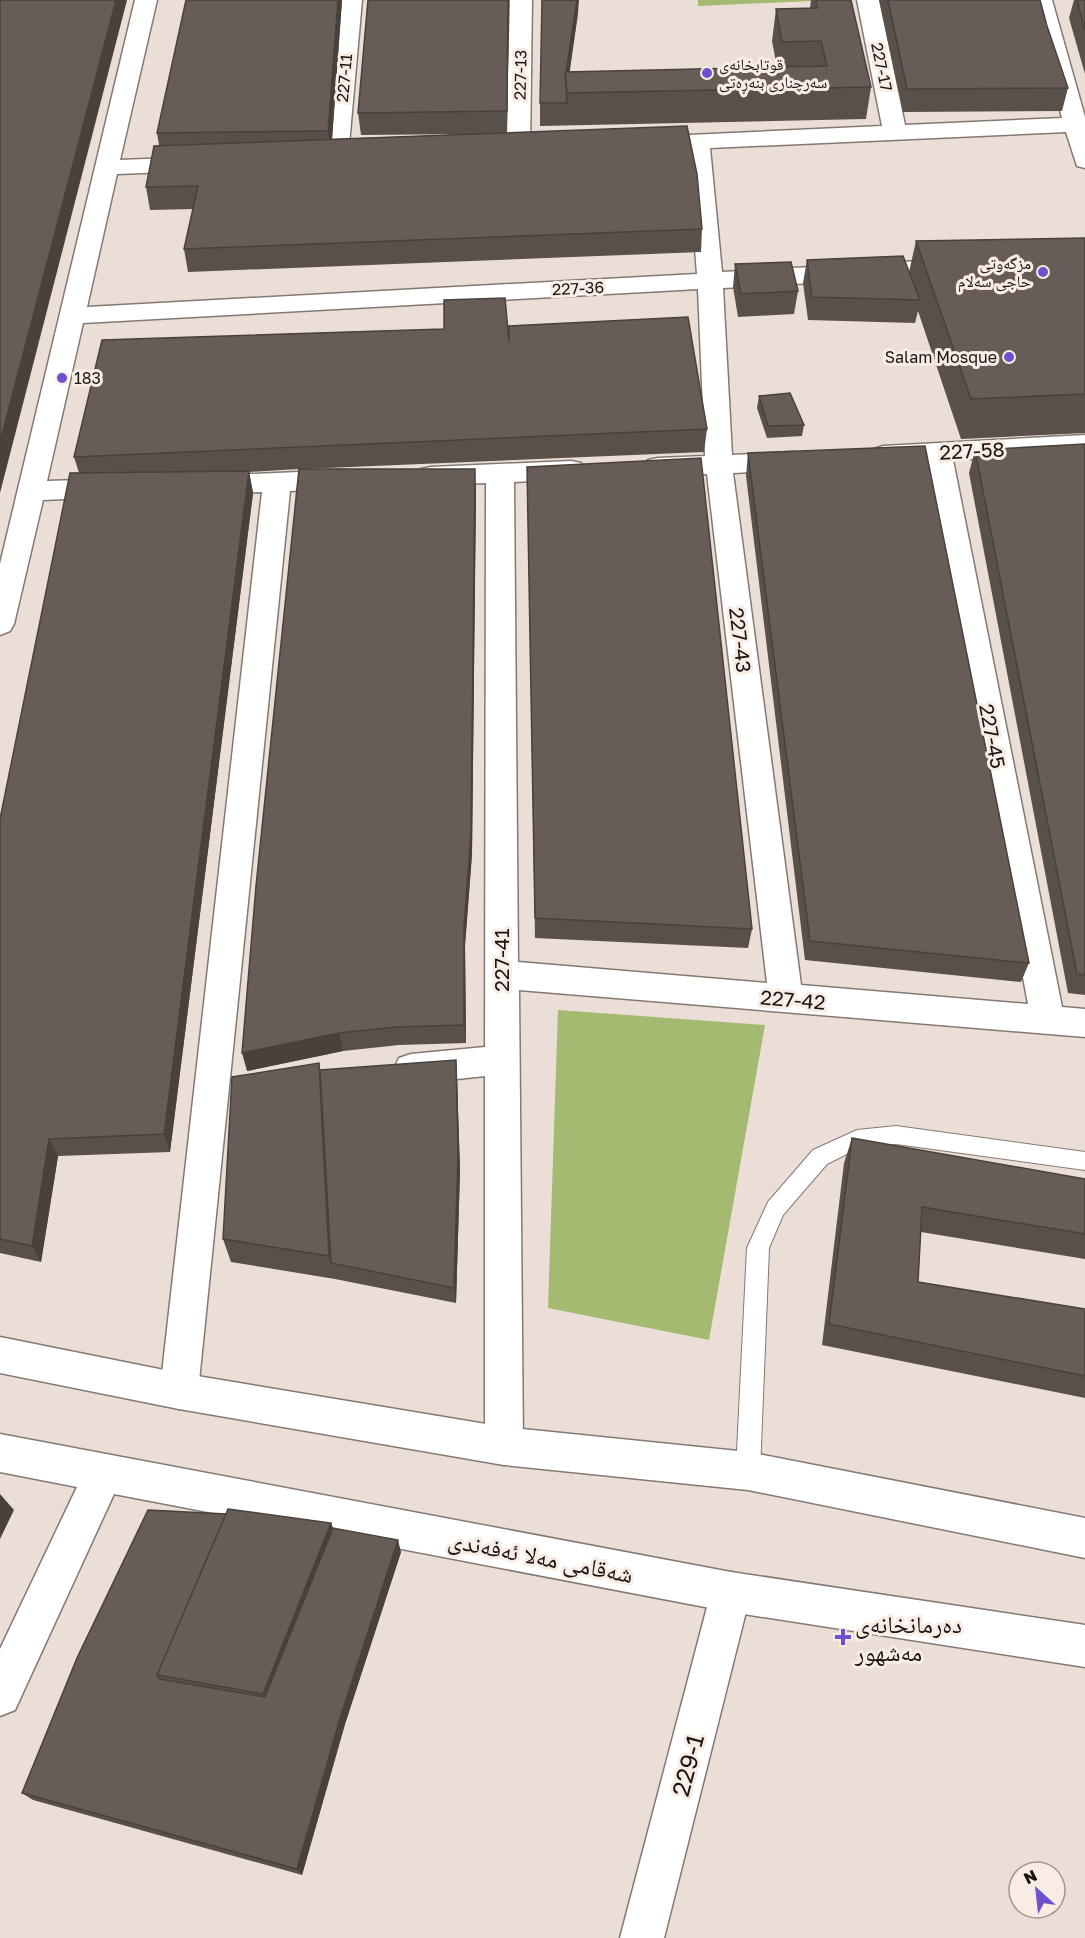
<svg xmlns="http://www.w3.org/2000/svg" width="1085" height="1938" viewBox="0 0 1085 1938" font-family="'Golos Text','Noto Naskh Arabic',sans-serif">
  <style>
    .green { fill: #a4ba70 }
    .lines { fill: none; stroke-linecap: round; stroke-linejoin: round }
    .lane-casing { stroke: #847972; stroke-width: 2 }
    .street-casing { stroke: #847972; stroke-width: 3 }
    .secondary-casing { stroke: #847972; stroke-width: 3 }
    .lane { fill: #fff; fill-rule: evenodd }
    .street { fill: #fff; fill-rule: evenodd }
    .secondary { fill: #fff; fill-rule: evenodd }
    .wall { fill: #59504a }
    .shaded-wall { fill: #48413c }
    .building { fill: #675d56; stroke: #48413c; stroke-width: 1.5 }
    .poi-dot { fill: #6c52cc; stroke: #f8ece4; stroke-width: 2 }
    .labels { text-anchor: middle; dominant-baseline: central; stroke-width: 6; stroke-linejoin: round; paint-order: stroke }
    .far-poi-label { font-size: 16px; fill: #191512; stroke: #f8ece4; text-anchor: start }
    .far-street-label { font-size: 16px; fill: #191512; stroke: #f8ece4 }
    .street-label { font-size: 20px; fill: #191512; stroke: #f8ece4 }
    .near-street-label { font-size: 24px; fill: #191512; stroke: #f8ece4 }
    .near-poi-label { font-size: 24px; fill: #191512; stroke: #f8ece4; text-anchor: start }
  </style>
  <rect width="100%" height="100%" fill="#ebded7"/>
  <path class="green" d="M698 0H835L698 6Z
    M558 1010 765 1025 709 1340 548 1308Z"/>
  <g class="lines">
    <defs>
      <path id="lane" d="M896 1126 1085 1152V1170L896 1144 859 1148 827 1164 783 1215 769 1248 760 1471 756 1479 748 1482 740 1479 736 1471 747 1248 768 1202 813 1150 857 1130Z"/>
      <path id="street" d="M135 0H157L120 160 196 157 204 159 208 164 204 169 196 171 117 174 87 307 697 274 687 149 646 151 638 149 634 144 638 139 646 137 882 126 857 0H879L905 125 1062 118 1030 0H1052L1085 117V168L1077 166 1066 132 710 148 722 272 956 259 965 262 968 267 965 272 956 275 723 288 732 455 793 452 803 455 806 461 803 467 793 470 733 473 801 985 1028 1004 927 462 883 464 874 461 870 455 874 449 883 446 1085 435V453L953 460 1062 1007 1085 1009V1037L519 990 523 1446 518 1459 504 1465 490 1459 485 1446V1076L411 1084 399 1080 394 1069 399 1058 411 1054 485 1047 486 483 431 485 421 483 417 476 421 469 431 467 571 461 581 463 584 470 581 477 571 479 514 482 518 962 767 983 707 474 658 476 648 474 645 467 648 460 658 458 705 456 698 289 83 323 47 481 112 479 122 481 126 488 122 495 112 497 43 500 14 624 10 631 0 635V564Z
        M340 0H362L348 156 344 161 336 163 328 161 324 156Z
        M510 0H532L530 149 526 154 518 156 510 154 506 149Z
        M343 470 353 472 357 479 353 486 343 488 290 491 198 1391 192 1404 179 1409 166 1404 160 1391 262 492 206 494 196 492 192 485 196 478 206 476Z
        M731 1572 745 1578 751 1592 664 1938H620L711 1592 717 1578Z"/>
      <path id="secondary" d="M0 1337 179 1373 504 1427 748 1452 1085 1518V1558L748 1490 504 1465 179 1409 0 1373Z
        M0 1434 731 1572 1085 1625V1667L731 1612 114 1494 15 1710 0 1716V1649L77 1487 0 1472Z"/>
    </defs>
    <use href="#lane" class="lane-casing"/>
    <use href="#street" class="street-casing"/>
    <use href="#secondary" class="secondary-casing"/>
    <use href="#lane" class="lane"/>
    <use href="#street" class="street"/>
    <use href="#secondary" class="secondary"/>
  </g>
  <path class="wall" d="M342 0 332 139 472 134 361 135 358 113 368 0H509L507 133 702 229 701 252 188 272 184 249 193 209 150 210 146 187 159 145 157 133Z
    M811 0H851L871 87 866 119 540 126V103L578 13 569 72 777 67 772 41 776 9 810 8Z
    M879 0H1040L1047 26 1068 88 1062 111 903 112Z
    M1074 0H1085V74L1069 18Z
    M1085 238V433L961 439 918 311 915 323 808 320 803 283 807 260 909 272 916 241Z
    M735 264 798 291 794 314 738 317 733 287Z
    M509 342 707 429 704 452 303 469 476 491 472 854 465 945 466 1043 399 1045 343 1051 247 1071 299 469 249 472 253 493 170 1152 58 1156 41 1262 0 1253V819L79 473 74 457Z
    M759 396 804 425 802 436 767 438 757 408Z
    M1085 444V995L1068 993 969 473 975 450Z
    M748 453 1029 963 1021 982 805 960 746 476Z
    M527 467 752 929 748 948 535 938Z
    M319 1063 320 1070 457 1078 460 1171 456 1303 335 1279 231 1262 223 1239Z
    M852 1138 1085 1179V1259L921 1232 918 1282 1085 1309V1398L822 1345 844 1163Z
    M331 1523 333 1528 401 1552 345 1724 302 1875 33 1800 22 1793Z"/>
  <path class="shaded-wall" d="M116 0H127L0 493V442Z
    M338 0H342L331 154 328 131Z
    M508 0H509L507 134V111Z
    M577 0H579L578 13 567 91 565 77Z
    M475 469 476 491 472 854 465 945 466 1043 464 1025V926Z
    M249 471 253 493 170 1152 164 1134Z
    M339 1033 343 1051 247 1071 242 1053Z
    M456 1060 457 1078 460 1171 456 1303 454 1288Z
    M319 1063 324 1088 331 1263 329 1256Z
    M49 1139 58 1156 41 1262 32 1246Z
    M0 1494 14 1510 0 1539Z
    M331 1523 337 1540 271 1706 263 1694Z
    M398 1540 401 1552 345 1724 302 1875 297 1869 341 1715Z"/>
  <path class="building" d="M0 0H116L0 442Z
    M186 0H338L328 131 157 133Z
    M368 0H508L507 111 358 113Z
    M542 0H577L566 72H565L567 103H540Z
    M816 0H851L871 87 567 93 565 72 827 66 821 41 782 42 776 9 817 8Z
    M888 0H1040L1047 26 1068 88 907 89Z
    M1077 0H1085V30Z
    M687 126 697 174 702 229 184 249 198 186 146 187 154 146Z
    M1085 238V394L971 399 916 241Z
    M903 256 920 300 812 297 807 260Z
    M791 262 798 291 741 294 735 264Z
    M505 298 509 342V326L688 317 707 429 74 457 102 340 444 329V300Z
    M790 393 804 425 768 426 759 396Z
    M1085 444V975L1077 974 975 450Z
    M925 446 1029 963 810 941 748 453Z
    M701 458 752 929 535 918 527 467Z
    M299 469H475L471 834 464 926V1025L397 1027 339 1033 242 1053 256 886Z
    M249 471 164 1134 49 1139 32 1246 0 1239V819L70 473Z
    M456 1060 458 1154 454 1288 331 1263 320 1070Z
    M319 1063 329 1256 223 1239 232 1077Z
    M852 1138 1085 1179V1234L922 1207 918 1282 1085 1309V1376L829 1324Z
    M228 1509 331 1523 263 1694 157 1675Z
    M148 1510 226 1514 157 1675 160 1679 265 1697 333 1528 398 1540 341 1715 297 1869 22 1793 77 1658Z"/>
  <g class="poi-dot">
    <circle cx="707" cy="73" r="6"/>
    <circle cx="1043" cy="272" r="6"/>
    <circle cx="1009" cy="357" r="6"/>
    <circle cx="62" cy="378" r="6"/>
    <path d="M840 1628h6v6h6v6h-6v6h-6v-6h-6v-6h6z"/>
  </g>
  <g class="labels">
    <g class="far-poi-label">
      <text x="719" y="64">قوتابخانەی<tspan x="719" dy="18">سەرچناری بنەڕەتی</tspan></text>
      <text x="1031" y="263" text-anchor="end">مزگەوتی<tspan x="1031" dy="18">حاجی سەلام</tspan></text>
      <text x="997" y="357" text-anchor="end">Salam Mosque</text>
      <text x="74" y="378">183</text>
    </g>
    <g class="far-street-label">
      <text transform="translate(882 67) rotate(78)">227-17</text>
      <text transform="translate(520 75) rotate(-89)">227-13</text>
      <text transform="translate(344 78) rotate(-85)">227-11</text>
      <text transform="translate(578 288) rotate(-3)">227-36</text>
    </g>
    <g class="street-label">
      <text transform="translate(972 450) rotate(-3)">227-58</text>
      <text transform="translate(741 640) rotate(83)">227-43</text>
      <text transform="translate(993 736) rotate(79)">227-45</text>
      <text transform="translate(501 960) rotate(-90)">227-41</text>
      <text transform="translate(793 999) rotate(5)">227-42</text>
    </g>
    <g class="near-street-label">
      <text transform="translate(541 1556) rotate(11)">شەقامی مەلا ئەفەندی</text>
      <text transform="translate(687 1765) rotate(-75)">229-1</text>
    </g>
    <g class="near-poi-label">
      <text x="855" y="1623">دەرمانخانەی<tspan x="855" dy="28">مەشهور</tspan></text>
    </g>
  </g>
  <g transform="translate(1037 1890) rotate(333)"><circle r="28" fill="#f8ece4" stroke="#9f9690" stroke-width="1.5"/>
  <path d="M0-4.5L10 22L0 15L-10 22Z" fill="#6c52cc"/>
  <text y="-9" font-size="16" font-weight="bold" text-anchor="middle" fill="#191512">N</text>
  </g>
</svg>
